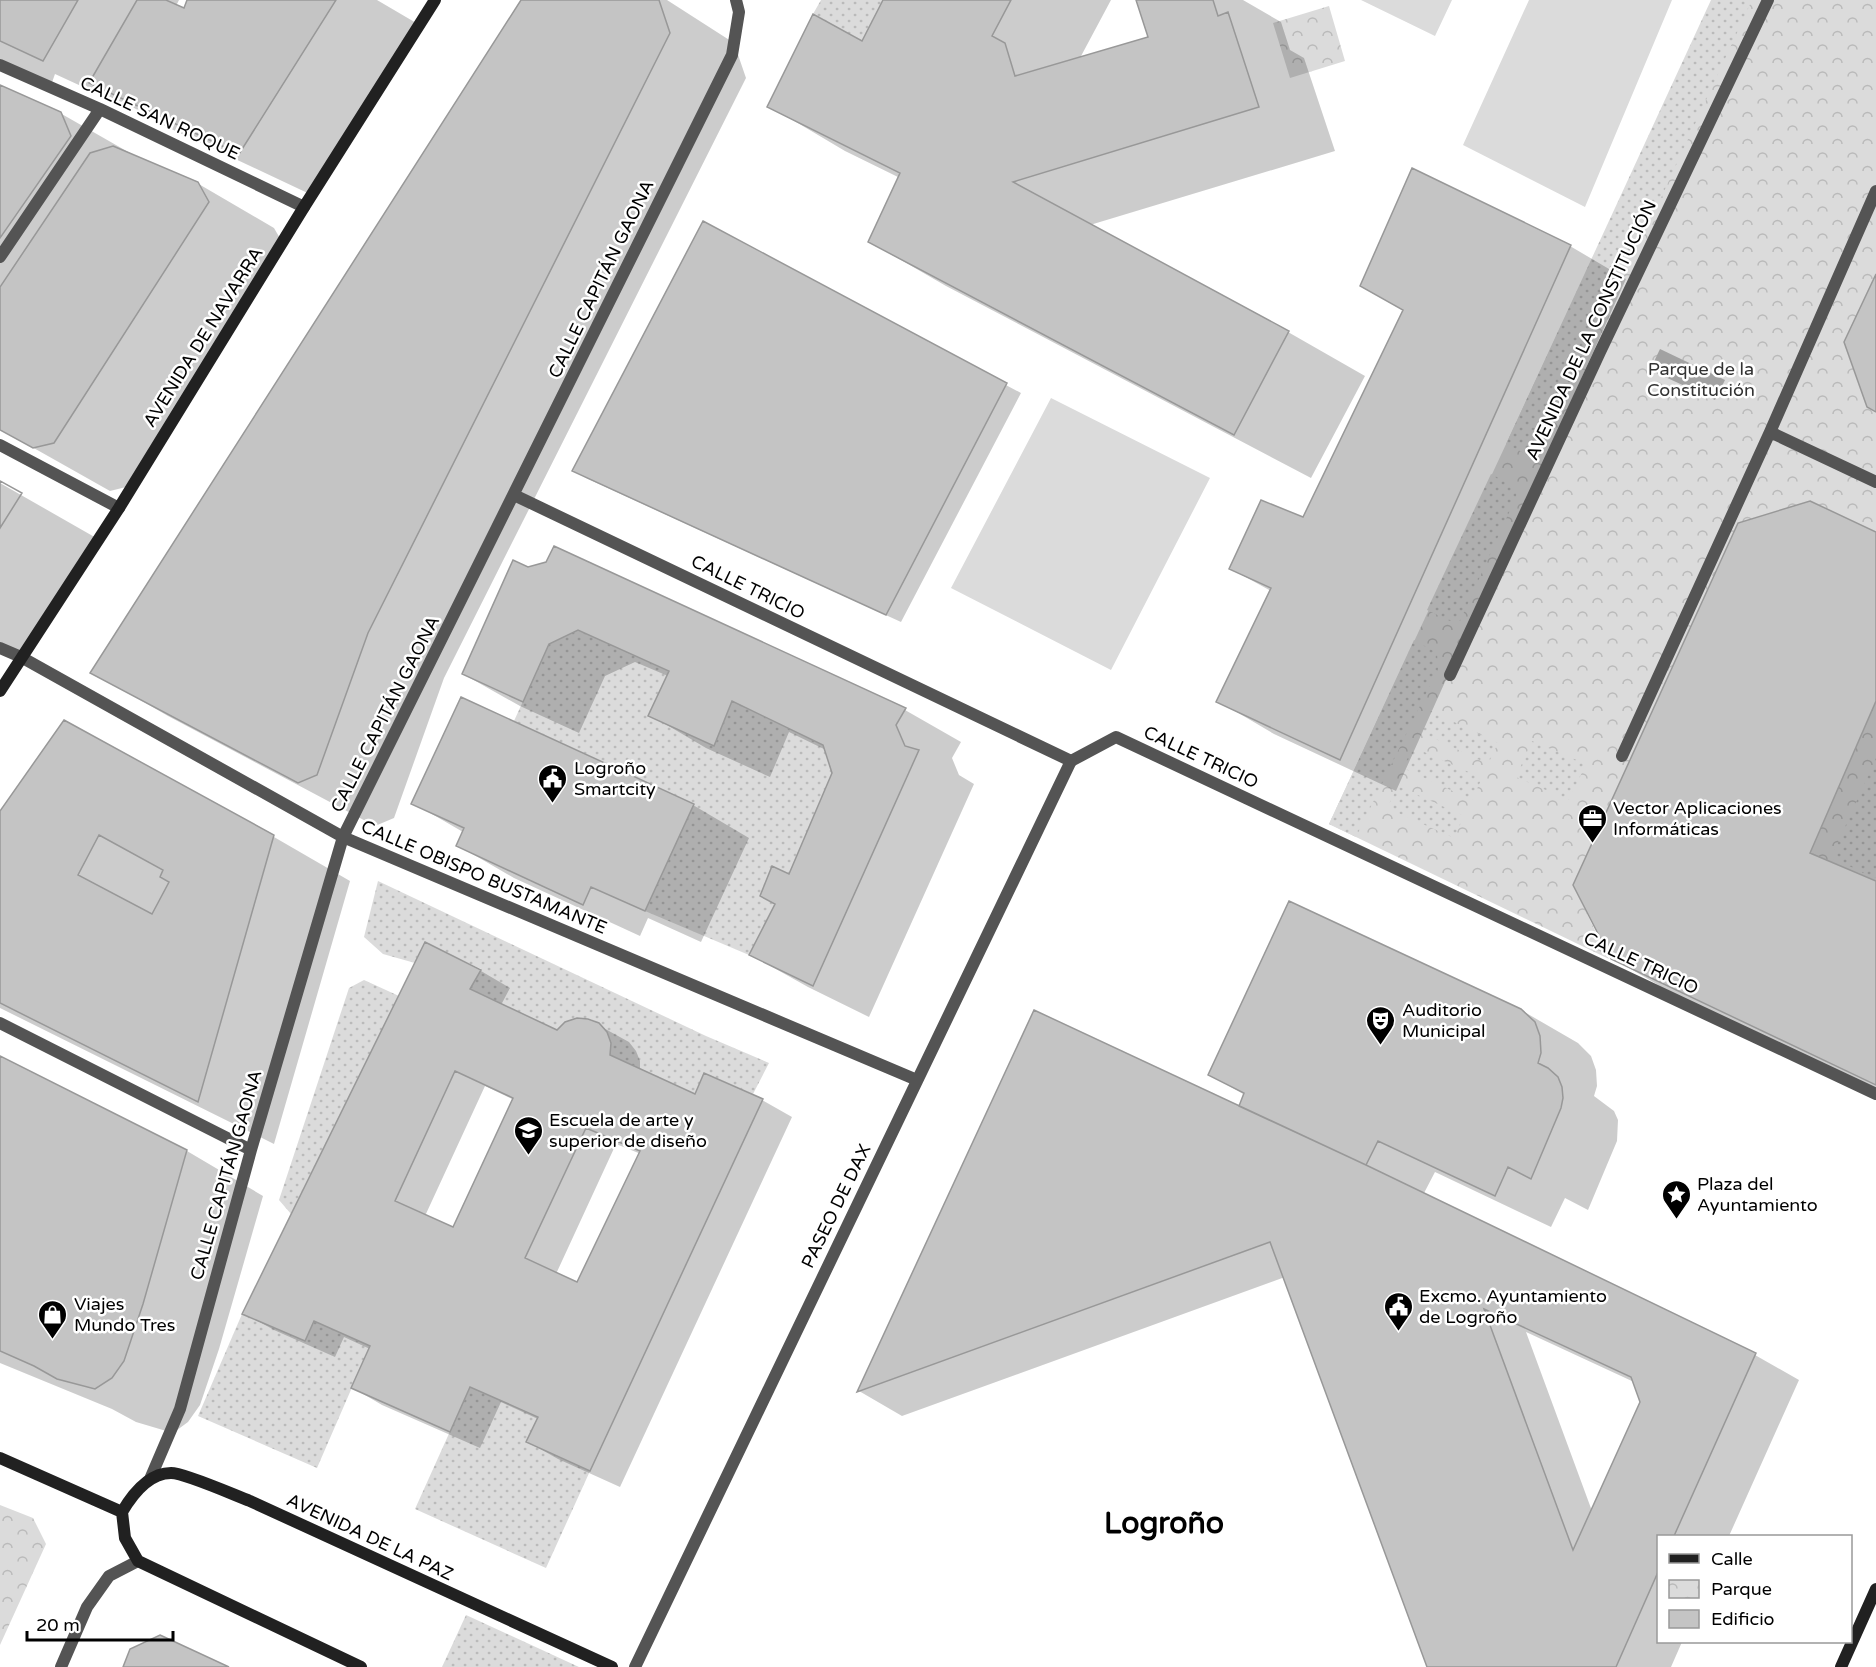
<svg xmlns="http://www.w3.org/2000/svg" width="1876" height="1667" viewBox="0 0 1876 1667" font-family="'Varela Round',sans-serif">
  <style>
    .grass { fill: #dbdbdb }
    .park { fill: url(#park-crowns) }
    .garden { fill: url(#garden-dots) }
    .water { fill: #a2a2a2 }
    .shadow { fill: #0003; fill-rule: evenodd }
    .building { fill: #c4c4c4; stroke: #989898; stroke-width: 1.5; fill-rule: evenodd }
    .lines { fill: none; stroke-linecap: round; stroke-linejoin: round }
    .pedestrian { stroke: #545454; stroke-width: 12 }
    .minor { stroke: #545454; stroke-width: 12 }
    .secondary { stroke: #212121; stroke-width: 12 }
    .labels { text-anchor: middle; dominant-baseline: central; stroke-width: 5; stroke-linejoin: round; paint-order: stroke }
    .street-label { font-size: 18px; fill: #000; stroke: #fff }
    .park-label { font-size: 18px; fill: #323232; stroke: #fff }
    .poi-label { font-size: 18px; fill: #000; stroke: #fff; text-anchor: start }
    .town-label { font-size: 30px; font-weight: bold; fill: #000; stroke: #fff }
  </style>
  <defs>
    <pattern id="park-crowns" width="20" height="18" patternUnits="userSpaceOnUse" patternTransform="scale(1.5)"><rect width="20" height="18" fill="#dbdbdb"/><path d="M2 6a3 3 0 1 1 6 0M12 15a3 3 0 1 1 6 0" fill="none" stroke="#bababa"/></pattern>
    <pattern id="garden-dots" width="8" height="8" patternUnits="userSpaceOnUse" patternTransform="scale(1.5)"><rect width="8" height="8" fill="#dbdbdb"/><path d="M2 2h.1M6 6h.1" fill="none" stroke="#bababa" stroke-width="1.8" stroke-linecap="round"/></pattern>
  </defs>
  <rect width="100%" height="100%" fill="#fff"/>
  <path class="grass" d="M1361 0H1452L1435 36Z
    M1529 0H1672L1585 207 1463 145Z
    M1051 398 1210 478 1111 670 951 588Z"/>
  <path class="park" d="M1713 0H1876V274L1844 342 1867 407 1876 412V532L1810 501 1738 523 1573 885 1609 959 1329 824Z
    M1329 6 1345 61 1290 78 1273 23Z
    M1876 701V881L1810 853Z
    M0 1505 33 1518 46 1544 0 1645Z"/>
  <path class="garden" d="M821 0H883L862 41 813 14Z
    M1711 0H1752L1643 237 1538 452 1532 457 1506 444Z
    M1491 474 1517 488 1516 497 1460 621H1450L1427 610Z
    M578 630 669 671 648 716 714 746 732 701 823 745 832 773 789 874 760 896 775 904 749 955 645 911 694 804 514 721 549 644Z
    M1414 640 1437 653 1438 669 1356 837 1329 824Z
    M1431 711 1498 743 1488 764 1421 732Z
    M1532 741 1586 764 1569 800 1516 777Z
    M1413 747 1482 778 1472 800 1403 768Z
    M1876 758V878L1831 858Z
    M1398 786 1464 816 1454 838 1387 808Z
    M378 881 706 1036 769 1063 753 1094 704 1073 695 1094 610 1055C612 1020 582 1006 557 1030L470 989 481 969 425 943 415 963 383 954 364 937Z
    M364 980 399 996 291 1214 279 1200 349 988Z
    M242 1314 305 1341 314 1321 370 1346 317 1468 198 1416Z
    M470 1387 538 1417 527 1442 590 1471 546 1568 415 1509Z
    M466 1615 579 1667H442Z"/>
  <path class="water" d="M1660 349 1725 380 1715 400 1650 370Z"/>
  <path class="shadow" d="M0 0H179L176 6 184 10 189 0H377L423 27 316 197 167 127 122 101 120 104 55 74 50 88 0 68Z
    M523 0H667L734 43 746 78 444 678 394 818 375 826 168 716 92 672Z
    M885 0H1111L1080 58 1150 38 1138 0H1243L1281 22 1290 50 1304 58 1335 151 1090 225 1288 332 1365 376 1311 478 946 286 870 242 900 178 845 151 769 106 862 43Z
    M0 87 60 113 137 157 197 183 274 228 285 247 130 486 110 491 0 429Z
    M703 223 1021 393 901 622 588 479 574 471Z
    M1570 246 1626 279 1396 791 1274 734 1218 701 1271 591 1231 569 1304 519 1405 310Z
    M0 483 98 539 22 659 0 647Z
    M1876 534V1091L1689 1003 1612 958Z
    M555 548 905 710 961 742 952 758 959 775 974 784 869 1017 808 987 751 955 790 876 834 773 826 750 789 732 770 777 706 748 650 715 668 676 635 662 605 676 579 733 520 706 463 674 528 568 548 563Z
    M413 803 693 805 749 838 701 942 648 918 640 936 514 878 457 845 463 832Z
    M0 813 274 837 350 881 274 1144 0 1008Z
    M426 944 481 971 510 988 501 1005 557 1032 598 1025 629 1042 636 1051 640 1061V1070L696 1096 762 1100 792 1117 620 1487 558 1459 528 1442 538 1419 501 1402 480 1448 382 1405 353 1388 370 1349 344 1337 335 1357 274 1330 244 1313ZM485 1086 514 1100 453 1229 425 1216ZM616 1144 641 1154 577 1284 556 1274Z
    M1521 1010 1578 1043 1591 1056 1596 1070 1597 1086 1594 1096 1614 1111 1618 1120 1617 1141 1588 1210 1565 1198 1551 1227 1435 1172 1423 1195 1755 1355 1799 1380 1729 1536H1658V1642H1682L1671 1667H1428L1285 1277 902 1416 859 1391 1034 1012 1240 1108 1245 1095 1210 1075ZM1526 1332 1634 1382 1642 1402 1592 1511Z
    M0 1058 187 1151 263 1196 219 1349 200 1405 188 1422 173 1433 136 1422 112 1409 0 1363Z"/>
  <path class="building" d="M0 0H78L43 61 0 41Z
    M137 0H166L184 8 187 0H336L239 154 89 83Z
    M521 0H659L670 33 368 633 317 775 298 783 90 673Z
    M883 0H1011L992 36 1005 43 1015 76 1148 37 1136 0H1213L1218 16 1228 12 1259 107 1013 182 1289 331 1234 435 868 242 900 173 767 107 813 14 862 41Z
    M0 85 61 112 71 136 0 238Z
    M113 146 198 182 209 202 54 443 33 448 0 430V287L90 153Z
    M1412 168 1571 245 1340 760 1216 702 1271 588 1229 569 1261 500 1303 517 1403 310 1360 286Z
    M703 221 1007 383 886 615 572 471Z
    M1876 274V412L1867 407 1844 342Z
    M0 481 22 493 0 528Z
    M0 481 22 493 0 528Z
    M1810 501 1876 532V701L1810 853 1876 881V1085L1611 959 1573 885 1738 523Z
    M554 546 906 708 896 725 905 746 919 750 813 986 749 955 775 904 760 896 772 866 789 874 832 773 823 745 732 701 714 746 648 716 669 671 578 630 549 644 523 702 462 674 513 560 528 567 546 562Z
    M461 697 694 804 645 911 591 887 583 905 456 846 464 828 411 804Z
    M64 720 274 835 198 1102 0 1003V811ZM99 835 163 870 160 877 169 882 152 914 78 875Z
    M1289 901 1521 1009 1535 1022 1540 1036 1541 1053 1538 1063 1548 1068 1558 1077 1562 1087 1563 1098 1561 1108 1531 1179 1508 1167 1495 1196 1378 1141 1366 1165 1239 1106 1244 1093 1208 1075Z
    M425 942 481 970 470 989 557 1030 565 1022 577 1018 588 1019 599 1023 607 1032 611 1043 610 1055 695 1094 704 1073 763 1099 590 1471 526 1442 538 1417 470 1387 450 1432 351 1388 370 1346 314 1321 305 1341 242 1314ZM455 1071 513 1098 453 1227 395 1201ZM586 1128 640 1151 577 1282 525 1258Z
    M1034 1010 1366 1165 1756 1353 1674 1536H1658V1572L1616 1667H1427L1270 1242 857 1392ZM1484 1309 1631 1377 1640 1402 1573 1550Z
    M0 1056 187 1150 143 1304 124 1361 112 1378 95 1389 57 1379 34 1366 0 1351Z
    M160 1635 229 1667H123L130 1649Z"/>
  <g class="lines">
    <path class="pedestrian" d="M1770 432 1876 482
      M1450 675 1600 352 1768 0
      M1622 756 1770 432 1876 191
      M1071 761 1116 737 1876 1094"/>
    <path class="minor" d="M0 65 100 109 304 207
      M0 257 100 109
      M0 445 119 508
      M514 495 1071 761 635 1667
      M0 648 21 657 343 837 917 1080
      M0 1023 251 1150
      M150 1479 180 1409 251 1150 343 837 732 55 739 12 736 0
      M61 1667 87 1607 109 1576 138 1561"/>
    <path class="secondary" d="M0 691 119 508 304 207 435 0
      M0 1458 122 1512
      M361 1667 138 1561 125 1538 122 1512C132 1495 148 1473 171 1473 185 1473 234 1495 250 1501L612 1667
      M1841 1667 1876 1589"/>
  </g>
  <defs>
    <symbol id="civic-pin" viewBox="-11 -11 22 30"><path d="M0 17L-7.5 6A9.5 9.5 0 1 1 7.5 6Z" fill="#000" stroke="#fff"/><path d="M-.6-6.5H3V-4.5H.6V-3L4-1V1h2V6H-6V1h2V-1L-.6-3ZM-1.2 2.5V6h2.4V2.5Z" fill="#fff"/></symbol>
    <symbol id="office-pin" viewBox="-11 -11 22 30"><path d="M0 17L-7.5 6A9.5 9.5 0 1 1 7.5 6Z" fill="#000" stroke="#fff"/><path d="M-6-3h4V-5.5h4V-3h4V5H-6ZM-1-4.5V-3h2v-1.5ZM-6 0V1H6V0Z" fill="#fff"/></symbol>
    <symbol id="theatre-pin" viewBox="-11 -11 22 30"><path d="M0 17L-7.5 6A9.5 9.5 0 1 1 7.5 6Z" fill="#000" stroke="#fff"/><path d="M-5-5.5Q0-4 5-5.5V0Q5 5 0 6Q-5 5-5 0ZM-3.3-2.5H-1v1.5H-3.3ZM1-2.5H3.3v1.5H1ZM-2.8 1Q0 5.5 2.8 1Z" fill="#fff"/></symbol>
    <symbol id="university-pin" viewBox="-11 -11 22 30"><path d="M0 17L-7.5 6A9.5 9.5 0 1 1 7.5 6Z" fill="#000" stroke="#fff"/><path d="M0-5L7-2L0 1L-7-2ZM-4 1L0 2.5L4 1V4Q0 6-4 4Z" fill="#fff"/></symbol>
    <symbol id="sight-pin" viewBox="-11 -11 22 30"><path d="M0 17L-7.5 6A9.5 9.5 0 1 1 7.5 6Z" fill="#000" stroke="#fff"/><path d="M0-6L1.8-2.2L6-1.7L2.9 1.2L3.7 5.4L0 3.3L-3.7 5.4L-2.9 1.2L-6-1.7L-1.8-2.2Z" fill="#fff"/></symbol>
    <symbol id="shop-pin" viewBox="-11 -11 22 30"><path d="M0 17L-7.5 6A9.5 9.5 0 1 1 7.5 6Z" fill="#000" stroke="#fff"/><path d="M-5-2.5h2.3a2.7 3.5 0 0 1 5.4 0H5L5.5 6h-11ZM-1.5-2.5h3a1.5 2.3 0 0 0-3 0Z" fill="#fff"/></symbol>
  </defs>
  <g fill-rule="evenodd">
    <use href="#civic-pin" x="536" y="762" width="33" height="45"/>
    <use href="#office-pin" x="1576" y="802" width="33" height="45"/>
    <use href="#theatre-pin" x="1364" y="1004" width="33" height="45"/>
    <use href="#university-pin" x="512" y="1114" width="33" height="45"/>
    <use href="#sight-pin" x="1660" y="1178" width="33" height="45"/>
    <use href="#civic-pin" x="1382" y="1290" width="33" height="45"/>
    <use href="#shop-pin" x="36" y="1298" width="33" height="45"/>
  </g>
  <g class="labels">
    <g class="street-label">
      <text transform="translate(160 118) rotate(25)">CALLE SAN ROQUE</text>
      <text transform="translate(601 279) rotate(-64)">CALLE CAPITÁN GAONA</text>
      <text transform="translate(1591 330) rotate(-65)">AVENIDA DE LA CONSTITUCIÓN</text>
      <text transform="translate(203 337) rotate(-58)">AVENIDA DE NAVARRA</text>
      <text transform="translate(748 587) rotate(26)">CALLE TRICIO</text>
      <text transform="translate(385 714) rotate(-63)">CALLE CAPITÁN GAONA</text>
      <text transform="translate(1201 757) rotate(25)">CALLE TRICIO</text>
      <text transform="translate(484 877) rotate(23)">CALLE OBISPO BUSTAMANTE</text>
      <text transform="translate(1641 963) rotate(25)">CALLE TRICIO</text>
      <text transform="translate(226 1175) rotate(-74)">CALLE CAPITÁN GAONA</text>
      <text transform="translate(836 1206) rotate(-64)">PASEO DE DAX</text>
      <text transform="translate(370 1537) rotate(25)">AVENIDA DE LA PAZ</text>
    </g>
    <g class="park-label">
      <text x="1701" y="369">Parque de la<tspan x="1701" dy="21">Constitución</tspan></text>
    </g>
    <g class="poi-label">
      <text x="574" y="768">Logroño<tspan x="574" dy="21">Smartcity</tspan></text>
      <text x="1613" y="808">Vector Aplicaciones<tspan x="1613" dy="21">Informáticas</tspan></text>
      <text x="1402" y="1010">Auditorio<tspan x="1402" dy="21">Municipal</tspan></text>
      <text x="549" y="1120">Escuela de arte y<tspan x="549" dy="21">superior de diseño</tspan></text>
      <text x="1697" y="1184">Plaza del<tspan x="1697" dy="21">Ayuntamiento</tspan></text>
      <text x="1419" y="1296">Excmo. Ayuntamiento<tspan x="1419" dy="21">de Logroño</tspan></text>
      <text x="74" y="1304">Viajes<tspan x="74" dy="21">Mundo Tres</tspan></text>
    </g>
    <g class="town-label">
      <text x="1164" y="1523">Logroño</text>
    </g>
  </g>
  <rect x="1657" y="1535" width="195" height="108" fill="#ffffff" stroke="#999999" stroke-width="1.5"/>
  <rect x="1669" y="1554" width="30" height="9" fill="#212121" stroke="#999999" stroke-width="1.5"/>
  <text x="1711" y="1565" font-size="18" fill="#000000">Calle</text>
  <rect x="1669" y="1580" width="30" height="18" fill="url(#park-crowns)" stroke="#999999" stroke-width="1.5"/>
  <text x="1711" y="1595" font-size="18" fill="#000000">Parque</text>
  <rect x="1669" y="1610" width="30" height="18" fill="#c4c4c4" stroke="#999999" stroke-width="1.5"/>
  <text x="1711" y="1625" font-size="18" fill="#000000">Edificio</text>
  <path d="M27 1631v9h146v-9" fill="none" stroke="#000000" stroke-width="3"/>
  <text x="36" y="1631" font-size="18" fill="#000000" stroke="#ffffff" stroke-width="4.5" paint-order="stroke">20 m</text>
</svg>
